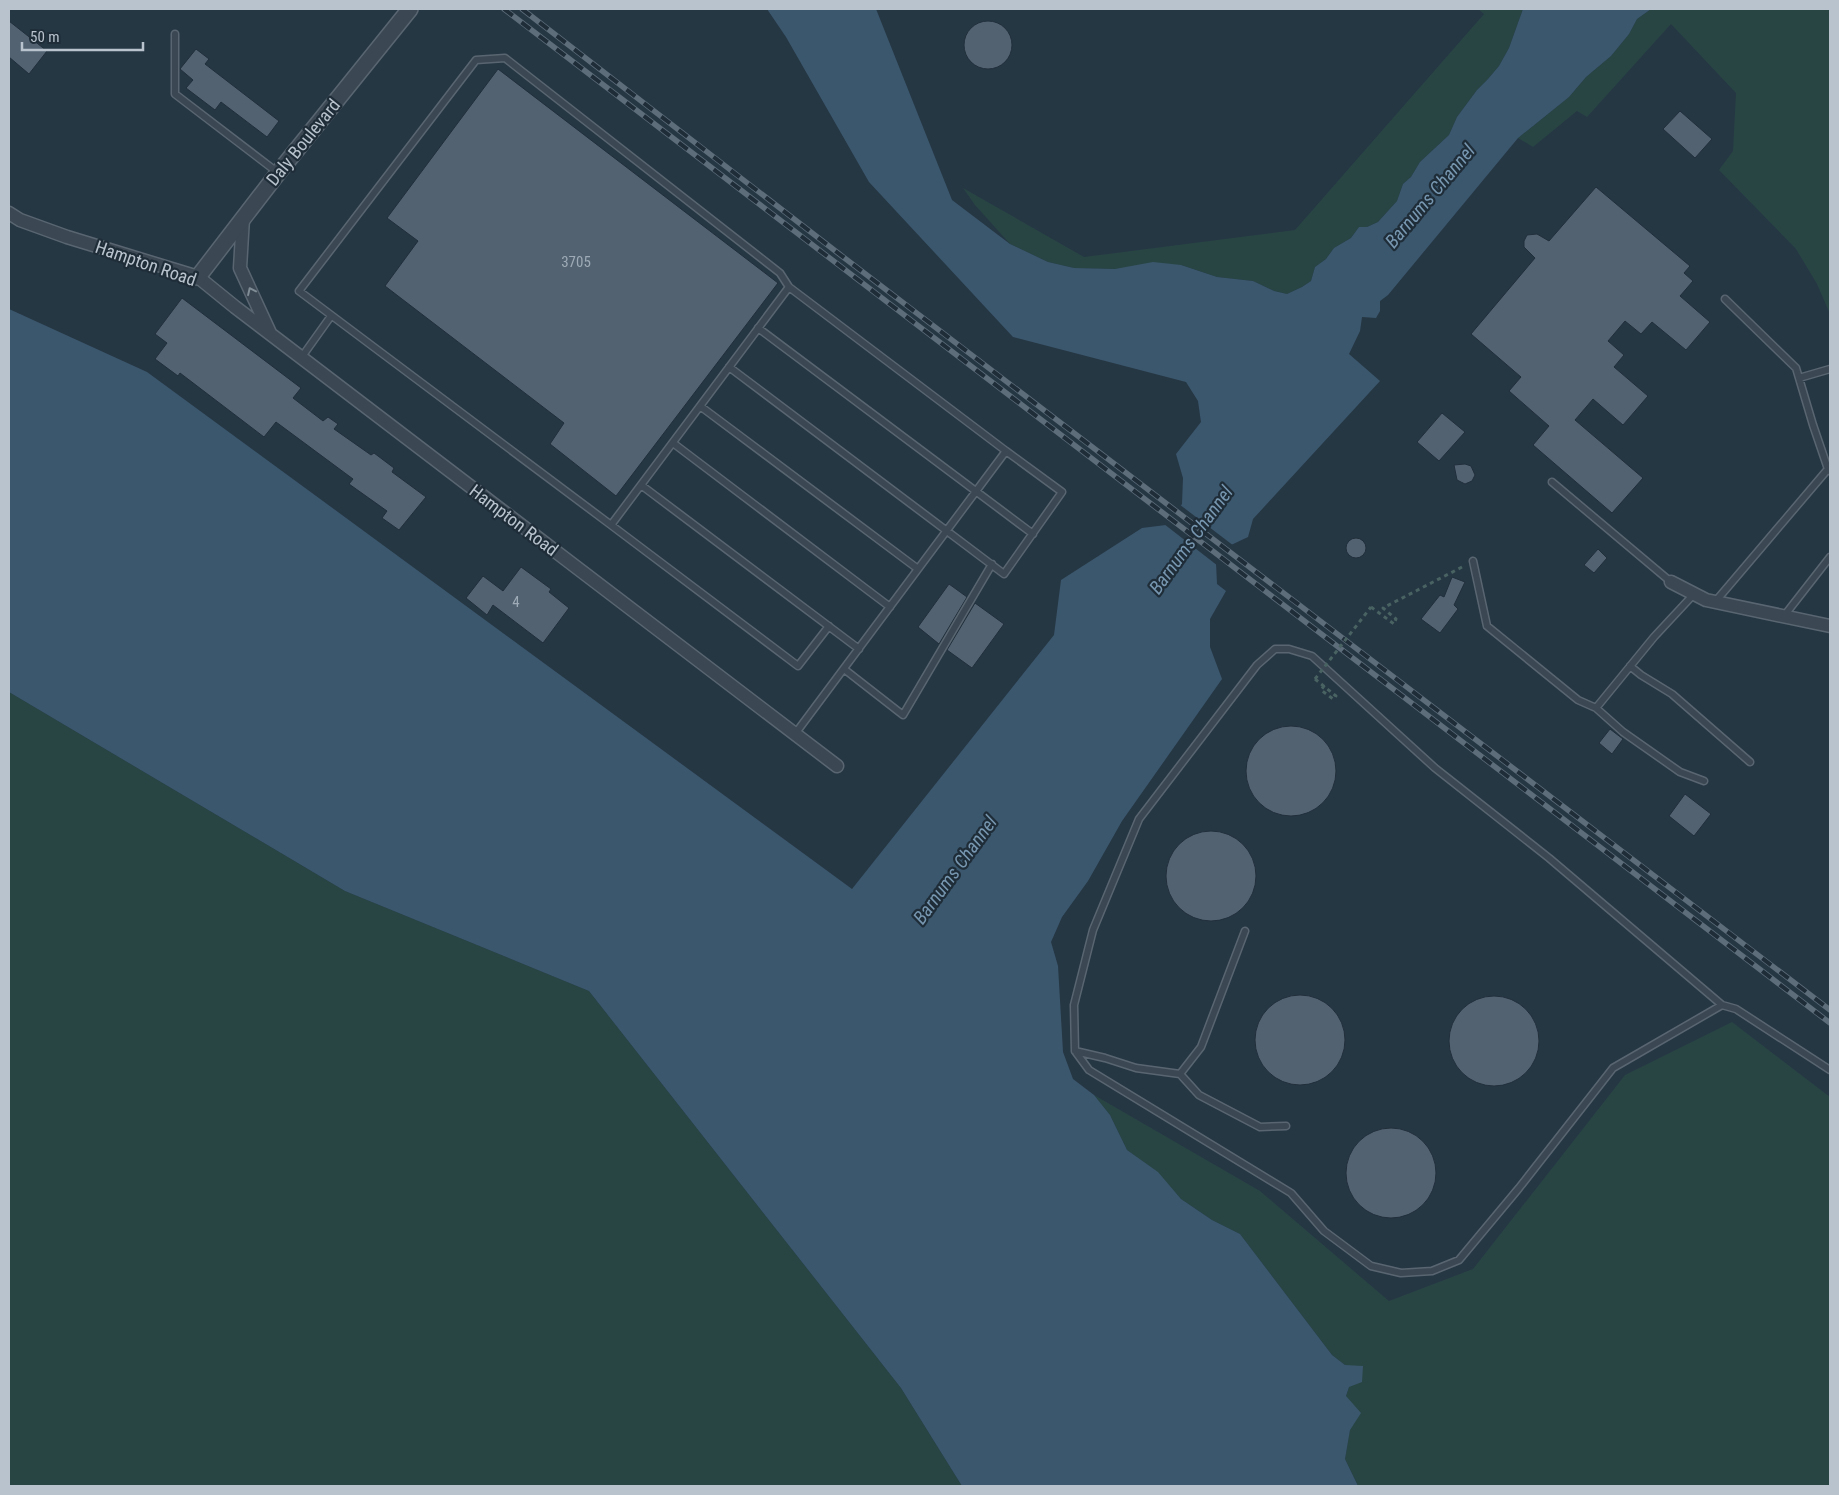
<svg xmlns="http://www.w3.org/2000/svg" width="1839" height="1495" viewBox="0 0 1839 1495" font-family="'Roboto Condensed',sans-serif">
  <style>
    .green { fill: #284544 }
    .water { fill: #3b576d }
    .pier { fill: #263744 }
    .building { fill: #526271; stroke: #212f3b }
    .lines { fill: none; stroke-linecap: round; stroke-linejoin: round }
    .service-casing { stroke: #596671; stroke-width: 9 }
    .minor-casing { stroke: #596671; stroke-width: 15 }
    .tertiary-casing { stroke: #596671; stroke-width: 18 }
    .path { stroke: #496262; stroke-width: 3; stroke-dasharray: 4 4; stroke-linecap: butt }
    .service { stroke: #3b4853; stroke-width: 6 }
    .minor { stroke: #3b4853; stroke-width: 12 }
    .tertiary { stroke: #3b4853; stroke-width: 15 }
    .rail-casing { stroke: #5d6d7a; stroke-width: 5.5 }
    .rail { stroke: #1f2d39; stroke-width: 4; stroke-dasharray: 11; stroke-linecap: butt }
    .path-bridge { stroke: #496262; stroke-width: 3; stroke-dasharray: 4 4; stroke-linecap: butt }
    .oneway { stroke: #808c96 }
    .labels { text-anchor: middle; dominant-baseline: central; stroke-width: 4.5; stroke-linejoin: round; paint-order: stroke }
    .number-label { font-size: 15px; fill: #9eabb6 }
    .street-label { font-size: 18px; fill: #b8c3cd; stroke: #1f2d39 }
    .water-label { font-size: 19px; font-style: italic; fill: #7797b0; stroke: #1f2d39 }
  </style>
  <rect width="100%" height="100%" fill="#263744"/>
  <path class="green" d="M1478 9H1523L1509 48 1499 66 1488 79 1477 90 1457 117 1449 135 1420 162 1411 177 1403 184 1397 201 1378 222 1367 227H1359L1351 238 1334 248 1326 259 1315 267 1311 281 1302 287 1287 294 1274 291 1253 281 1217 277 1181 265 1115 269 1074 268 1048 262 1010 244 975 205 963 188 1084 257 1295 230 1484 14Z
    M1651 9H1830V314L1817 284 1796 249 1719 170 1733 151 1736 93 1671 24 1587 117 1577 111 1533 147 1518 138 1569 97 1586 77 1611 56 1629 34 1637 19Z
    M9 692 345 891 589 991 901 1388 962 1486H9Z
    M1732 1022 1830 1097V1486H1358L1345 1459 1350 1429 1346 1396 1349 1387 1345 1365 1332 1355 1240 1234 1212 1220 1181 1199 1157 1172 1127 1150 1110 1115 1094 1095 1260 1191 1389 1301 1473 1269 1625 1075Z"/>
  <path class="water" d="M767 9H876L952 200 1010 244 1048 262 1074 268 1115 269 1153 262 1181 265 1217 277 1253 281 1274 291 1287 294 1302 287 1311 281 1315 267 1326 259 1334 248 1351 238 1359 227H1367L1378 222 1397 201 1403 184 1411 177 1420 162 1449 135 1457 117 1477 90 1488 79 1499 66 1509 48 1523 9H1651L1637 19 1629 34 1611 56 1586 77 1569 97 1518 138 1388 295 1380 301V311L1376 318 1362 317 1360 331 1349 354 1380 381 1253 519 1248 537 1231 545 1216 563 1217 584 1226 591 1210 619V647L1222 679 1122 821 1088 881 1062 917 1051 942 1058 966 1063 1052 1073 1079 1094 1095 1110 1115 1127 1150 1158 1172 1181 1199 1212 1220 1240 1234 1332 1355 1345 1365 1363 1366 1362 1382 1349 1387 1346 1396 1361 1413 1350 1430 1345 1459 1358 1486H962L901 1388 589 991 345 891 9 692V309L147 372 852 889 1054 635 1061 580 1142 528 1166 525 1182 504 1183 478 1176 454 1201 422 1198 401 1186 382 1013 337 869 182 786 37Z"/>
  <path class="pier" d="M1179 504 1234 546 1218 564V566L1164 524Z"/>
  <path class="building" d="M964 45a24 24 0 1 1 48 0a24 24 0 1 1-48 0Z
    M9 21 47 51 29 74 9 57Z
    M196 49 209 59 205 64 279 121 267 137 221 102 215 110 186 88 193 80 180 69Z
    M498 69 778 283 616 496 550 444 564 423 385 286 418 241 387 218Z
    M1680 111 1712 139 1695 158 1663 129Z
    M1596 187 1690 266 1684 273 1693 281 1680 296 1710 322 1686 350 1652 322 1641 334 1625 321 1608 341 1624 355 1614 367 1648 396 1623 425 1593 399 1575 420 1643 478 1612 513 1533 445 1549 426 1509 391 1521 377 1471 334 1535 258 1524 247V241L1527 235 1537 234 1549 241Z
    M182 298 301 388 293 398 323 421 328 417 338 424 334 429 371 455 374 453 394 468 392 472 426 497 399 530 382 518 387 511 349 484 353 479 276 422 264 437 180 373 178 376 155 359 167 343 155 334Z
    M1442 413 1465 432 1439 461 1417 442Z
    M1465 464 1471 466 1475 475 1472 481 1465 484 1457 480 1454 465Z
    M1346 548a10 10 0 1 1 20 0a10 10 0 1 1-20 0Z
    M1598 549 1607 558 1594 573 1584 565Z
    M521 567 551 589 549 592 569 608 543 643 493 605 487 615 466 598 483 576 503 591Z
    M1452 577 1465 582 1454 605 1458 609 1440 633 1421 619 1440 595 1444 597Z
    M949 584 967 597 939 644 918 627Z
    M975 603 1004 624 972 668 947 650Z
    M1246 771a45 45 0 1 1 90 0a45 45 0 1 1-90 0Z
    M1610 729 1623 739 1612 754 1599 743Z
    M1685 794 1711 814 1694 836 1669 816Z
    M1166 876a45 45 0 1 1 90 0a45 45 0 1 1-90 0Z
    M1255 1040a45 45 0 1 1 90 0a45 45 0 1 1-90 0Z
    M1449 1041a45 45 0 1 1 90 0a45 45 0 1 1-90 0Z
    M1346 1173a45 45 0 1 1 90 0a45 45 0 1 1-90 0Z"/>
  <g class="lines">
    <defs>
      <path id="service" d="M175 34V94L277 172
        M789 287 611 525 299 291 476 60 505 58 780 273 789 287 1006 451 795 734
        M1725 299 1796 368 1813 425 1828 469
        M758 328 1033 534
        M301 358 331 316
        M729 367 1004 574 1062 492 1006 451
        M1799 378 1830 369
        M700 406 918 569
        M673 443 890 607
        M1552 482 1671 582
        M641 485 859 649
        M611 525 798 666 829 626
        M1473 561 1487 626 1578 700 1596 708 1654 637 1694 594
        M1715 602 1828 469 1830 471
        M1784 616 1830 557
        M1630 666 1641 675 1672 694 1750 762
        M844 669 903 715 992 564
        M1596 708 1623 732 1680 772 1704 781
        M1722 1005 1613 1068 1519 1188 1459 1260 1432 1271 1401 1273 1371 1266 1324 1231 1291 1193 1089 1070 1075 1051 1074 1005 1093 930 1139 819 1257 665 1275 649H1289L1312 656 1435 768 1549 858 1722 1005 1736 1009 1830 1070
        M1075 1051 1105 1058 1136 1068 1180 1074 1201 1047 1245 931
        M1180 1074 1199 1095 1260 1127 1286 1126"/>
      <path id="minor" d="M9 213 20 220 67 237 198 277 235 307 837 766
        M243 218 240 268 270 333
        M1671 582 1706 600 1830 626"/>
      <path id="tertiary" d="M198 277 278 173 410 9"/>
    </defs>
    <use href="#service" class="service-casing"/>
    <use href="#minor" class="minor-casing"/>
    <use href="#tertiary" class="tertiary-casing"/>
    <path class="path" d="M1371 607 1394 624 1396 619 1383 608 1464 566
      M1315 679 1336 696 1333 699 1321 690 1326 683"/>
    <use href="#service" class="service"/>
    <use href="#minor" class="minor"/>
    <use href="#tertiary" class="tertiary"/>
    <defs>
      <path id="rail" d="M504 9 1830 1023
        M522 9 838 253 1830 1010"/>
    </defs>
    <use href="#rail" class="rail-casing"/>
    <use href="#rail" class="rail"/>
    <path class="path-bridge" d="M1315 679 1371 607"/>
  </g>
  <defs><path id="oneway-chevron" d="M-2-3.5L2.5 0L-2 3.5" fill="none" stroke-width="1.6" stroke-linecap="round" stroke-linejoin="round" transform="scale(1.25)"/></defs>
  <use class="oneway" href="#oneway-chevron" transform="translate(251 291) rotate(-115)"/>
  <g class="labels">
    <g class="number-label">
      <text x="576" y="262">3705</text>
      <text x="516" y="602">4</text>
    </g>
    <g class="street-label">
      <text transform="translate(303 142) rotate(-51)">Daly Boulevard</text>
      <text transform="translate(146 263) rotate(19)">Hampton Road</text>
      <text transform="translate(514 520) rotate(37)">Hampton Road</text>
    </g>
    <g class="water-label">
      <text transform="translate(1430 196) rotate(-50)">Barnums Channel</text>
      <text transform="translate(1191 540) rotate(-54)">Barnums Channel</text>
      <text transform="translate(955 870) rotate(-54)">Barnums Channel</text>
    </g>
  </g>
  <rect width="1839" height="1495" fill="none" stroke="#b8c3cd" stroke-width="20"/>
  <path d="M22 42v8h121v-8" fill="none" stroke="#b8c3cd" stroke-width="2.5"/>
  <text x="30" y="42" font-size="15" fill="#b8c3cd" stroke="#1f2d39" stroke-width="4" paint-order="stroke">50 m</text>
</svg>
